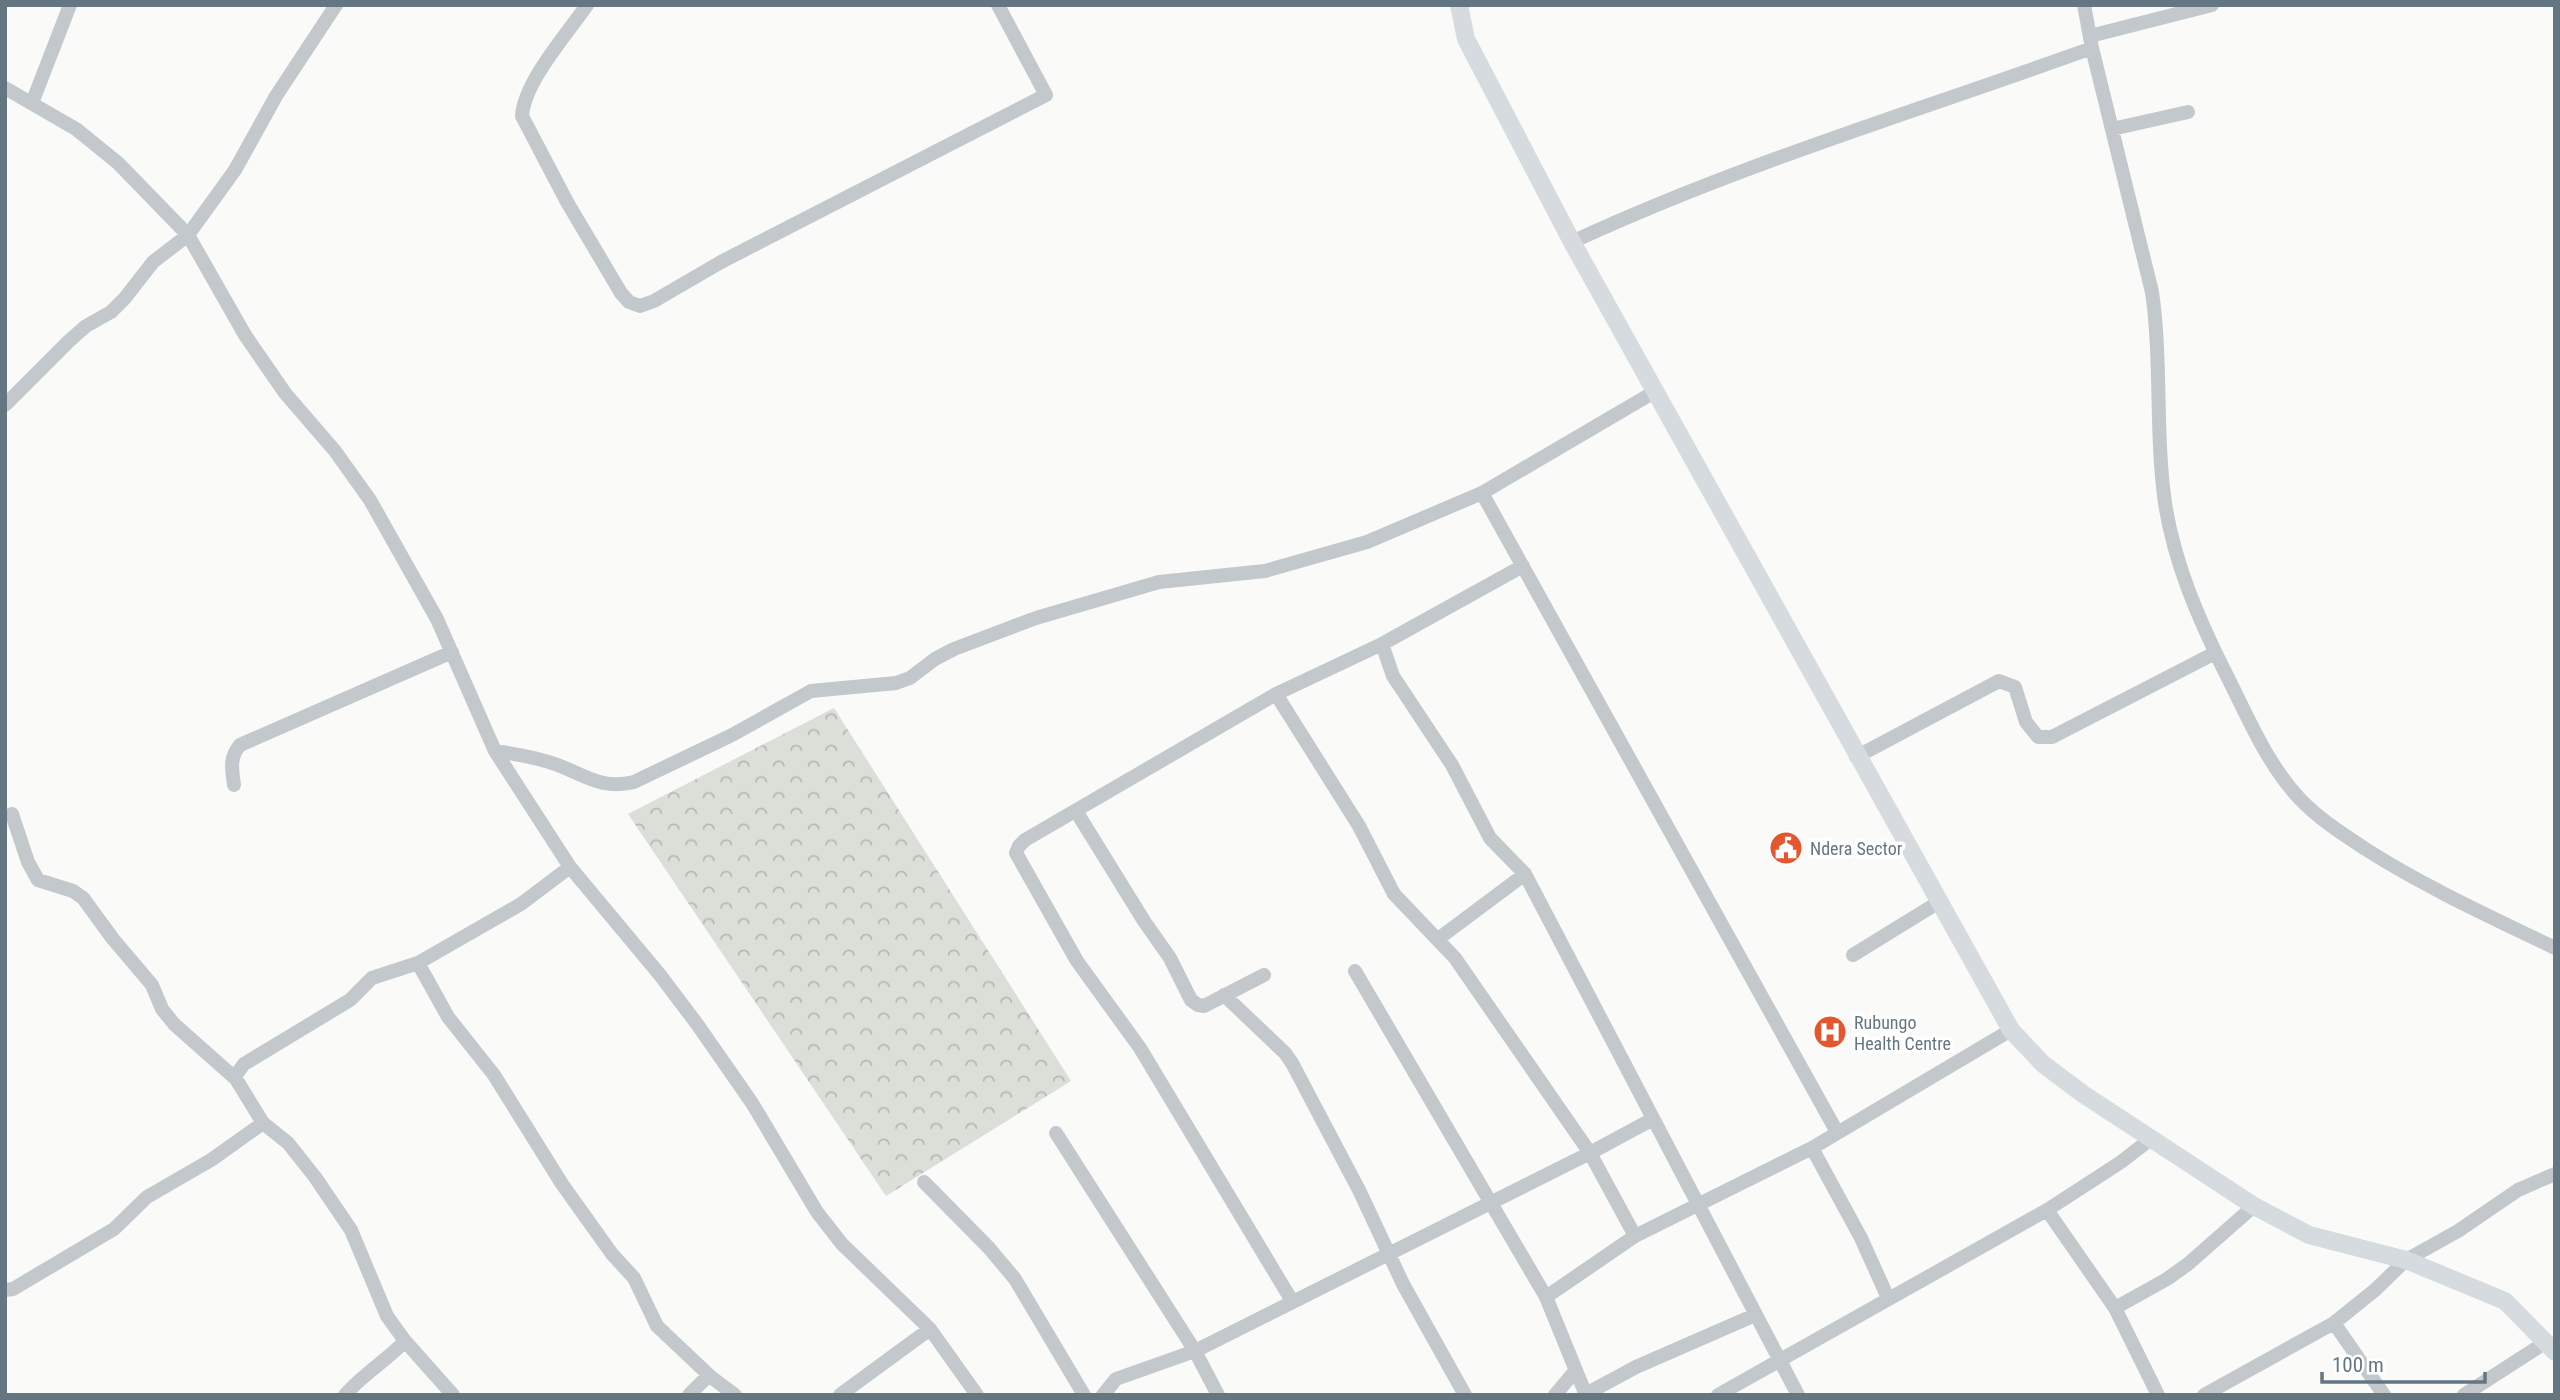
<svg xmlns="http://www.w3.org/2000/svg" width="2560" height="1400" viewBox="0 0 2560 1400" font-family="'Roboto Condensed',sans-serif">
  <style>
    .forest { fill: url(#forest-crowns) }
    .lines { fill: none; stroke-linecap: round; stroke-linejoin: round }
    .minor { stroke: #c3c8cc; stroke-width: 14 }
    .major { stroke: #d6dbdf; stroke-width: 18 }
    .labels { text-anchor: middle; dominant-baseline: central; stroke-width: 7; stroke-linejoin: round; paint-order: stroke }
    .poi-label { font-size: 18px; fill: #657683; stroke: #fff; text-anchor: start }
  </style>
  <defs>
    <pattern id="forest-crowns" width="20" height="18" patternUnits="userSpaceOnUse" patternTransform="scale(1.75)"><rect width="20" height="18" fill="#dadfd7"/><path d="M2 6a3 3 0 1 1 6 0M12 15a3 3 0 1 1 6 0" fill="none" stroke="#b4b9b4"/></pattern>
  </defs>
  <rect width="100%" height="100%" fill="#fafaf8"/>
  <path class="forest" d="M834 708 1071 1081 886 1196 628 814Z"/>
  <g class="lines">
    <path class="minor" d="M587 5C567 34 524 82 522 116L567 202 621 293 629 302 640 306 654 301 721 262 1046 95 998 5
      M2084 5 2092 48 2152 292C2162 361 2155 433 2165 503 2174 562 2198 618 2225 672 2247 715 2266 763 2300 799 2319 819 2344 835 2367 850 2427 888 2491 917 2555 948
      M2090 36 2212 5
      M5 88 76 129 118 163 188 235 245 335 285 393 335 451 370 500 437 619 495 751 570 867 660 975 697 1024 752 1103 817 1212 842 1244 930 1329 977 1395
      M32 103 70 5
      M2112 129 2188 112
      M1572 242C1740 164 1918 111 2092 48
      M5 405 69 341 86 326 111 312 125 298 153 262 188 235 235 170 276 96 336 5
      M1482 493 1837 1132
      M1382 644 1393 676 1452 765 1490 838 1525 874 1798 1395
      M1276 694 1359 826 1394 894 1455 958 1590 1153 1635 1236
      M495 751C516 754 536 757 555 764 585 775 601 790 634 782L732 735 811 691 896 683 910 678 935 659 954 649 1036 618 1159 582 1265 571 1367 542 1482 493 1656 391
      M1856 757 1999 681 2015 687 2026 722 2038 737H2052L2215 653
      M234 785C232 769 229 758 240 745L452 652
      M1076 811 1144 921 1170 958 1191 1000 1198 1005 1204 1006 1264 975
      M12 814 28 862 38 880 73 891 83 898 113 939 152 985 162 1009 174 1024 236 1079
      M1438 939 1525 874
      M1853 955 1939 902
      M418 963 448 1017 494 1075 562 1184 612 1254 634 1278 657 1326 711 1377
      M1355 971 1546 1297 1586 1395
      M1224 995 1285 1053 1292 1063 1360 1192 1403 1284 1465 1395
      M1056 1133 1195 1351 1218 1395
      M1812 1148 1861 1238 1888 1298
      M924 1182 989 1248 1015 1279 1084 1395
      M2047 1210 2115 1308 2158 1395
      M5 1290 13 1289 114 1229 147 1197 211 1160 263 1123
      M1546 1297 1635 1236 1812 1148 2011 1030
      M1292 1301 1140 1048 1077 961 1016 853 1019 846 1025 840 1276 694 1382 644 1523 566
      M2115 1308 2167 1279 2188 1264 2254 1206
      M2334 1323 2384 1395
      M1586 1394 1636 1367 1755 1315
      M345 1395C362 1375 386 1361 405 1341
      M453 1395 405 1341 387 1316 351 1230 315 1177 288 1143 263 1123 236 1079V1075L244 1064 350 1000 372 978 418 963 521 904 570 867
      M689 1395 705 1379 711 1377 735 1395
      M840 1395 930 1329
      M1103 1395 1116 1379 1195 1351 1590 1153 1653 1119
      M1555 1395 1576 1370
      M1718 1395 2047 1210 2121 1162 2152 1138
      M2204 1395 2334 1323 2375 1290 2406 1260 2458 1231 2518 1190 2555 1174
      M2464 1395 2546 1342"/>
    <path class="major" d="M1459 5 1466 39 1572 242 2011 1030 2043 1064 2083 1094 2254 1206 2309 1235 2406 1260 2505 1301 2555 1352"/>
  </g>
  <defs>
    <symbol id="civic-disc" viewBox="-11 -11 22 22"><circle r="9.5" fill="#e4572e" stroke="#fff"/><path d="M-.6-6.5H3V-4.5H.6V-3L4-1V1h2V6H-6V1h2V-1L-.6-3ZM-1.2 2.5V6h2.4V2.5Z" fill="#fff"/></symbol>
    <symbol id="hospital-disc" viewBox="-11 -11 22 22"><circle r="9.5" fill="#e4572e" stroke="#fff"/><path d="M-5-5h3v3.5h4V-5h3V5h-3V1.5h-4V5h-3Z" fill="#fff"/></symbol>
  </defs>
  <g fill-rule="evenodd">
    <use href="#civic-disc" x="1767" y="829" width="38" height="38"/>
    <use href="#hospital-disc" x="1811" y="1013" width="38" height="38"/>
  </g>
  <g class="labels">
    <g class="poi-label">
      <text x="1810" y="848">Ndera Sector</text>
      <text x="1854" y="1022">Rubungo<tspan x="1854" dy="21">Health Centre</tspan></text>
    </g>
  </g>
  <rect width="2560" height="1400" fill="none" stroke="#657683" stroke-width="14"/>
  <path d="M2322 1372v10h163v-10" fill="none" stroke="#657683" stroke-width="3.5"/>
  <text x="2332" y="1372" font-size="21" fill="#657683" stroke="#ffffff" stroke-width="5" paint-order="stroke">100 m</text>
</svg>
